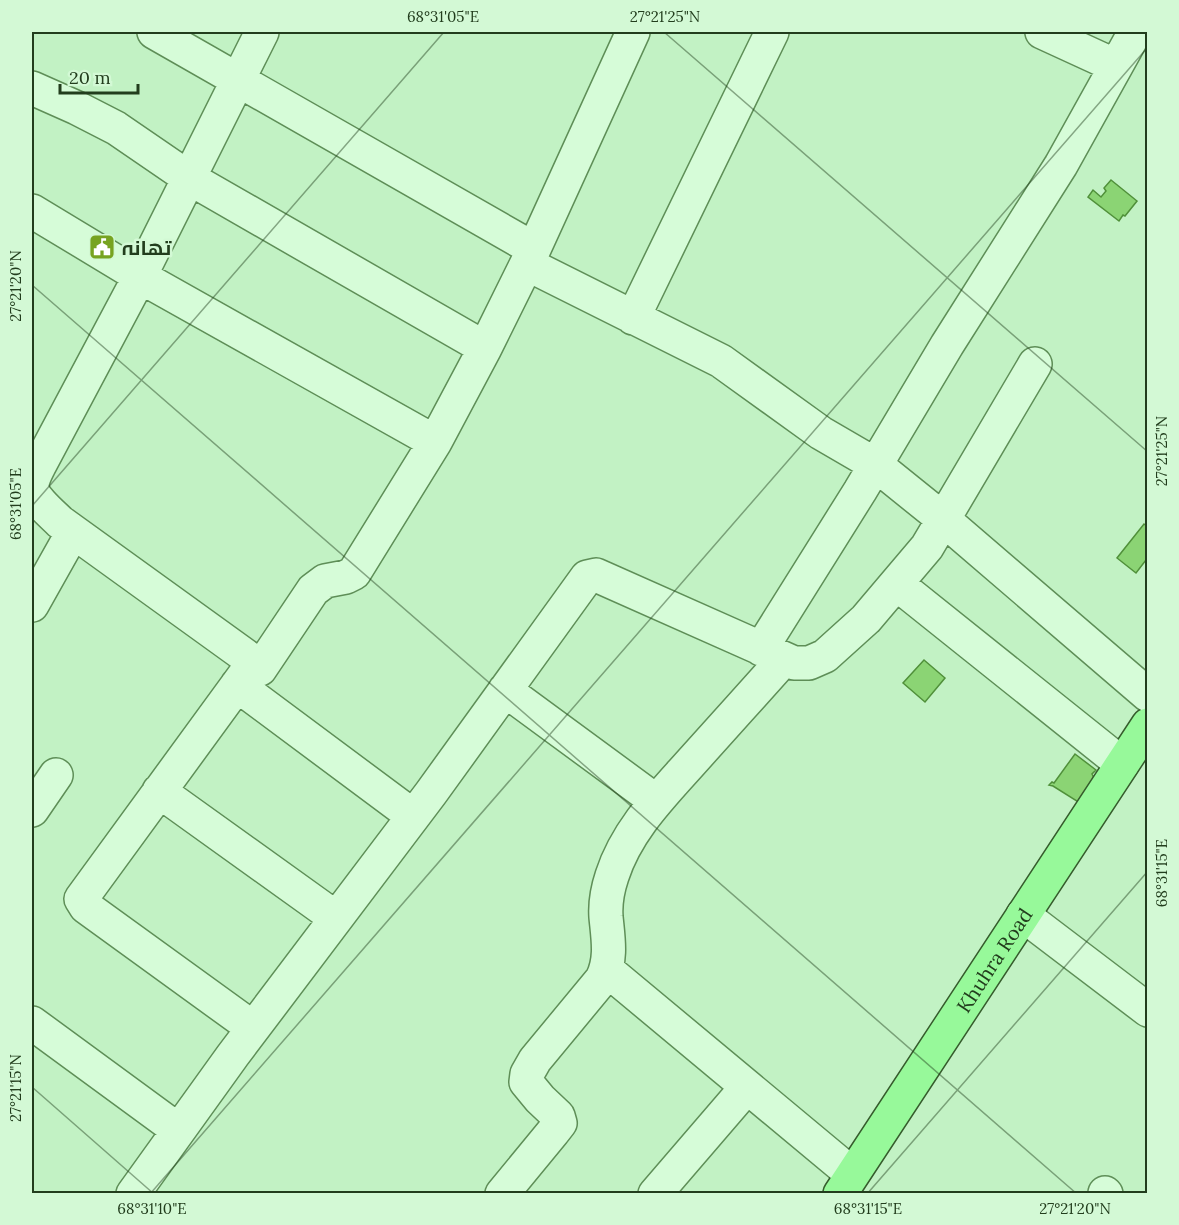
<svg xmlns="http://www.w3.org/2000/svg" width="1179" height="1225" viewBox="0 0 1179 1225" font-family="Lora,Cairo,serif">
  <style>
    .building { fill: #8bd474; stroke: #50903a; stroke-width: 1.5 }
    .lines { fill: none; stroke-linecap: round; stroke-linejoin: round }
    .minor-casing { stroke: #5e8e57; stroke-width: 36 }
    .major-casing { stroke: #355c2c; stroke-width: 36 }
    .minor { stroke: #d6fcd8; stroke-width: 33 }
    .major { stroke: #97f99a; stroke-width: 33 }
    .ticks { fill: none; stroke: #223d1d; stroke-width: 1.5; stroke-opacity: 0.45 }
    .labels { text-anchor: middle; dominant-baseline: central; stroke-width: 5; stroke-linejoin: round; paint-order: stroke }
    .poi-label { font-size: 20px; font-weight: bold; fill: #223d1d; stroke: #d3f9d5; text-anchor: start }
    .street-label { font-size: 20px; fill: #223d1d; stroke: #d3f9d5 }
    .neatline { fill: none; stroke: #223d1d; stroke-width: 2 }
    .ticks-label { font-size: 15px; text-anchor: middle; fill: #223d1d }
  </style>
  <rect width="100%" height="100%" fill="#c2f2c4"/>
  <path class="building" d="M1111 180 1137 201 1125 216 1123 215 1119 221 1088 197 1093 190 1101 197 1106 191 1104 188Z
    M1144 524 1148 527V561L1146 560 1136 573 1117 558Z
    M924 660 945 678 925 702 903 683Z
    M1075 754 1096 770 1092 774 1094 778 1083 805 1053 786 1049 785 1052 782 1054 783Z"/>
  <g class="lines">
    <defs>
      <path id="minor" d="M154 32 534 249
        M262 32 140 276 39 466C36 472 31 481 32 489 35 500 52 514 60 522L254 662 260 669 313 590 325 581 346 577 354 573 435 442 485 348 534 249 633 32
        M1042 32 1116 66
        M32 88 77 108 116 128 189 178 485 348
        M32 211 148 281 435 442
        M527 264 721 361 821 433 876 465 943 519 1148 695
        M633 318 772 32
        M897 584 1122 764
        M32 605 73 532
        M761 649 860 491 947 345 1061 165 1135 32
        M237 685 413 816
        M505 690 656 801
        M159 791 336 918
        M32 810 56 775
        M1023 915 1148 1010
        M607 970 852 1174
        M32 1023 178 1130
        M253 1028 86 907 81 899 254 662
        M1105 1193 1106 1194
        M133 1194 233 1055 431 793 587 577 596 575 794 663H809L825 656 866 619 927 547 1035 364
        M502 1194 553 1132 560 1123 558 1116 540 1099 526 1082 527 1074 535 1060 602 979C612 959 608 938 606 917 605 903 608 888 612 876 627 829 663 794 695 758 725 725 754 692 784 659
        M655 1194 747 1087"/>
      <g id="major">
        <path id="s1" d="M840 1194 1148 725"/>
      </g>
    </defs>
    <use href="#minor" class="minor-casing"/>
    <use href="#major" class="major-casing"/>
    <use href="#minor" class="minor"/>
    <use href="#major" class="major"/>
  </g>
  <path class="ticks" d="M664 32 1148 452M32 285 1077 1194M32 506 444 32M32 1087 154 1194M150 1194 1148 47M867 1194 1148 871"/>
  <defs>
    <symbol id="civic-square" viewBox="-11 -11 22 22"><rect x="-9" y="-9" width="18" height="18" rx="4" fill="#77a321" stroke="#d3f9d5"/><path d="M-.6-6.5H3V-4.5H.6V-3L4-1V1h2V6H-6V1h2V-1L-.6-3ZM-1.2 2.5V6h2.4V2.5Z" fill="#fff"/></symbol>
  </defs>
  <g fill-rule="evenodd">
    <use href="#civic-square" x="87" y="232" width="30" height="30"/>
  </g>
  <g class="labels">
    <g class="poi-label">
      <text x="122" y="247">تھانہ</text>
    </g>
    <g class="street-label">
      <text stroke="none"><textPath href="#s1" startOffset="280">Khuhra Road</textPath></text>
    </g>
  </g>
  <rect width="1179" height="1225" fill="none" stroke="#d3f9d5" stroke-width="66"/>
  <path d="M60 84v9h78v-9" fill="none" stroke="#223d1d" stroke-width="3"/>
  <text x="69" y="84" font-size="18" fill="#223d1d" stroke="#d3f9d5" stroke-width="4.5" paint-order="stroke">20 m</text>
  <rect x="33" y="33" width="1113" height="1159" class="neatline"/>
  <g class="ticks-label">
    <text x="443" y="22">68°31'05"E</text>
    <text x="665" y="22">27°21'25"N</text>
    <text transform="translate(16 286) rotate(-90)" y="5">27°21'20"N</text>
    <text transform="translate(1162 451) rotate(-90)" y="5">27°21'25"N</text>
    <text transform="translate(16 504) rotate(-90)" y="5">68°31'05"E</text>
    <text transform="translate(1162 873) rotate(-90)" y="5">68°31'15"E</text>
    <text transform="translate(16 1088) rotate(-90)" y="5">27°21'15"N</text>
    <text x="152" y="1214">68°31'10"E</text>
    <text x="868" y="1214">68°31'15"E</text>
    <text x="1075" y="1214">27°21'20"N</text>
  </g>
</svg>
